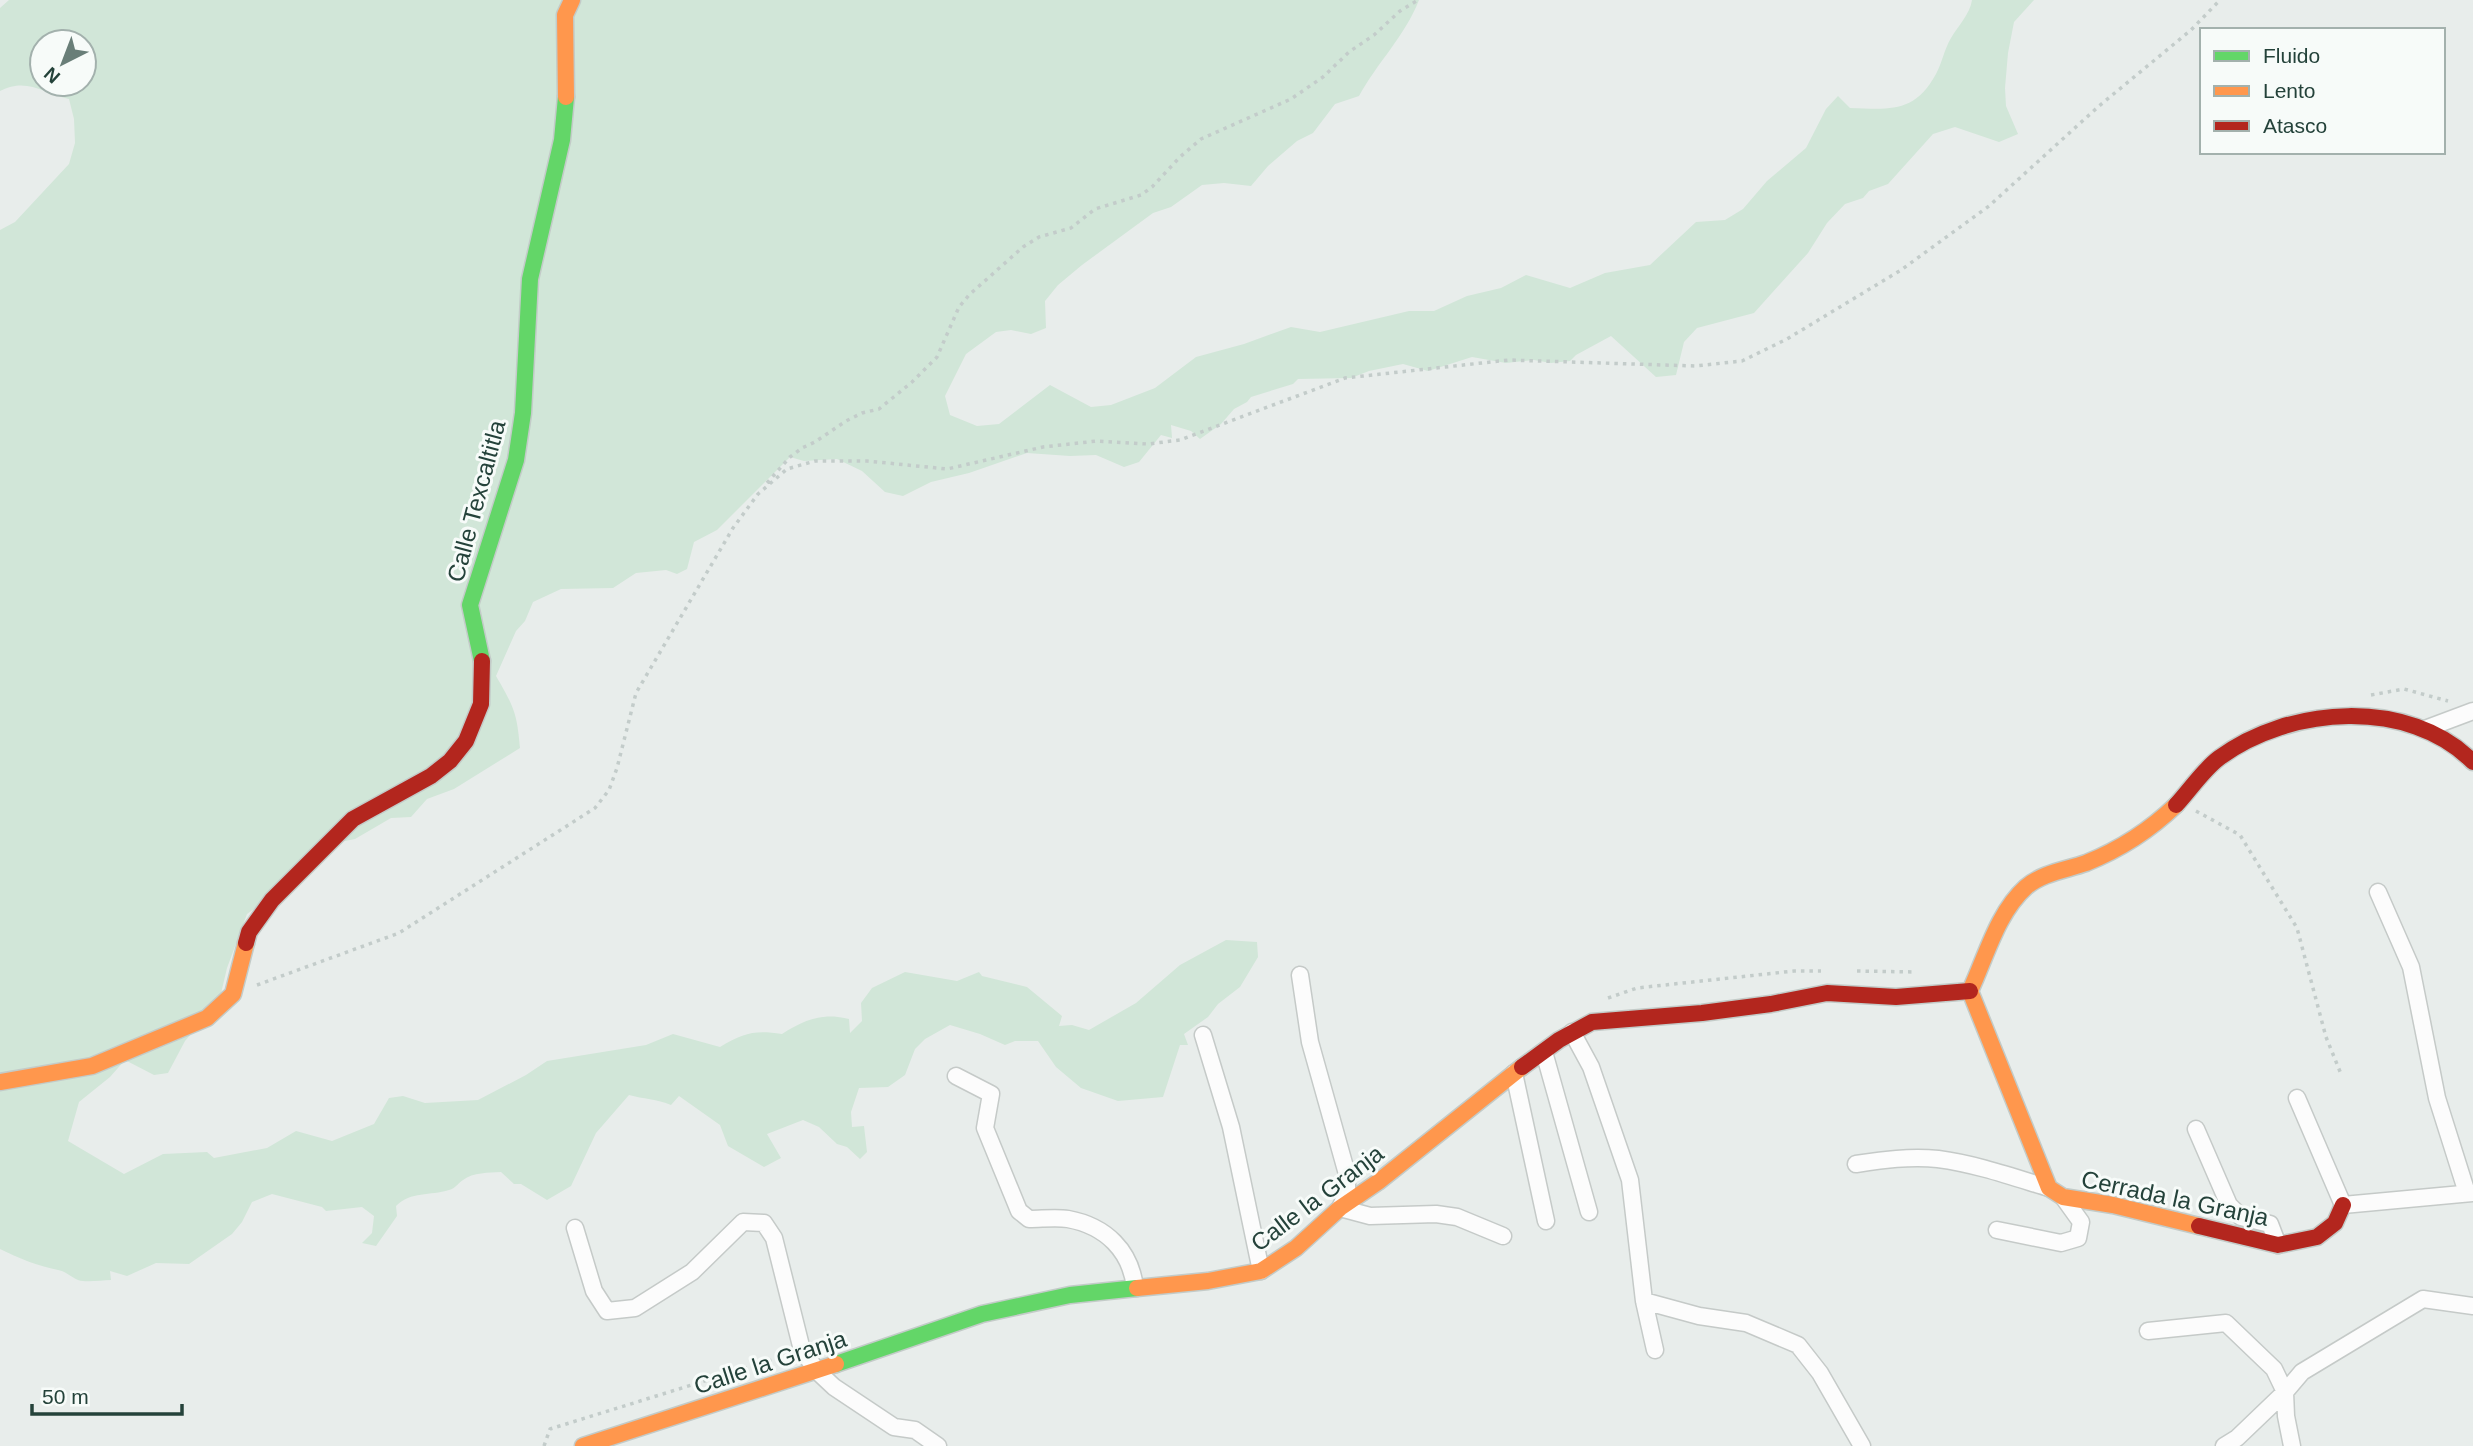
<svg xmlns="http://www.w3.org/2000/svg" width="2473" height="1446" viewBox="0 0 2473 1446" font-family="Arial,sans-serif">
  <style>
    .green { fill: #d1e6d8; fill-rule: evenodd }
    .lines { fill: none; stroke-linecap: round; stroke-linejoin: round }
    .street-casing { stroke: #c5cac8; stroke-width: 19 }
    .fast-casing { stroke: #c3cbc8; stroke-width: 19 }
    .slow-casing { stroke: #c3cbc8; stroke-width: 19 }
    .jam-casing { stroke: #c3cbc8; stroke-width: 19 }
    .path { stroke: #c3ccca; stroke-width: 3.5; stroke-dasharray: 3.5 5; stroke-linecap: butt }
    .street { stroke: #fcfcfc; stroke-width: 16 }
    .fast { stroke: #63d668; stroke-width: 16 }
    .slow { stroke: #ff974d; stroke-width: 16 }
    .jam { stroke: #b3261e; stroke-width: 16 }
    .labels { text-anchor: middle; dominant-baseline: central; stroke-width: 6; stroke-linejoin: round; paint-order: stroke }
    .street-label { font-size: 24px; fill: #24423a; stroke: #f7fbf9 }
  </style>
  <rect width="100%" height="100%" fill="#e8edeb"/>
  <path class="green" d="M9 0H1419C1405 36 1377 63 1359 96L1335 104 1313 133 1297 141 1268 166 1251 186 1224 183 1202 185 1171 207 1153 213 1082 265 1058 285 1045 301 1046 328 1031 334 1011 330 996 332 966 354 945 396 950 415 977 426 999 424 1050 385 1091 407 1111 405 1155 388 1196 357 1244 344 1291 327 1320 332 1409 311H1434L1467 296 1501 288 1526 275 1570 288 1605 273 1650 265 1696 222 1725 220 1743 209 1767 181 1806 148 1826 109 1838 96 1850 108C1889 109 1914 114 1936 74 1942 63 1944 50 1951 38 1958 26 1970 14 1972 0H2034L2014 22 2008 53 2005 88 2006 106 2018 134 1999 142 1955 127 1933 134 1888 184 1869 191 1863 198 1845 204 1827 223 1808 253 1754 313 1697 328 1684 342 1676 375 1656 377 1611 336 1576 355 1570 361 1551 363 1534 360 1506 363 1472 357 1428 371 1403 364 1369 371 1351 378 1298 379 1293 384 1251 397 1247 402 1234 409 1221 424 1200 439 1191 431 1171 425 1172 438 1161 435 1139 462 1124 467 1096 455 1070 456 1027 453 969 473 931 482 903 496 885 492 862 471 837 459 804 461 790 457 717 530 694 542 687 569 677 574 666 570 636 573 613 588 561 589 533 602 525 621 516 631 496 676C514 707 517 713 520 748L454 789 427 799 411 817 391 818 355 839 325 845 293 881 247 914 227 968 219 1002 185 1041 168 1073 154 1075 125 1060 110 1077 79 1102 68 1141 124 1174 163 1154 207 1152 214 1158 267 1148 296 1131 332 1141 374 1124 389 1098 403 1096 425 1103 478 1100 526 1075 547 1061 646 1045 673 1034 720 1047C744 1033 754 1030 782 1034 803 1020 824 1012 849 1019L850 1033 862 1021 861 1003 872 988 905 972 957 981 979 972 982 976 1027 987 1062 1016 1059 1026 1072 1025 1089 1030 1136 1003 1180 965 1226 940 1257 942 1258 957 1240 987 1218 1004 1208 1017 1184 1034 1188 1045H1180L1163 1097 1118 1101 1081 1088 1056 1067 1038 1041H1015L1005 1045 980 1034 950 1025 925 1039 915 1049 905 1075 888 1087 859 1088 851 1112 852 1127 864 1126 867 1152 860 1159 847 1147 837 1144 819 1127 803 1120 767 1134 781 1158 764 1167 728 1146 720 1125 679 1096 671 1105C657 1099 643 1099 629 1095L596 1133 571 1186 547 1200 521 1184H514L501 1172C489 1173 473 1172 463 1180 457 1184 456 1188 449 1190 430 1196 411 1191 396 1206L397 1216 376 1246 362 1243 372 1233 374 1216 362 1207 326 1211 322 1207 272 1194 252 1202 242 1222 232 1234 189 1264 156 1263 127 1276 110 1271 111 1280C101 1280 87 1283 78 1280 71 1277 65 1271 58 1270 38 1266 18 1258 0 1249V230L15 222 69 164 75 143 74 119 69 99C43 93 27 77 0 91V8ZM42 42H84V84H42Z"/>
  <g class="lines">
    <defs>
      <path id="street" d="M2425 729 2473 711
        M2378 892 2411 967 2437 1098 2467 1193
        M1300 975 1310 1042 1347 1174V1193L1340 1208 1370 1216 1436 1214 1457 1217 1503 1236
        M1572 1032 1591 1067 1630 1180 1644 1301 1655 1350
        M1203 1035 1231 1127 1261 1271
        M1544 1052 1589 1212
        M1514 1073 1546 1221
        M956 1076 991 1094 985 1128 1019 1211 1029 1219C1042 1219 1056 1217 1068 1219 1106 1226 1131 1251 1135 1288
        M2297 1098 2343 1205 2473 1193
        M2196 1129 2229 1205 2241 1217 2270 1224 2278 1245
        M1856 1164C1883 1160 1910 1156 1938 1159 1976 1164 2013 1177 2049 1188
        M575 1228 594 1291 607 1311 635 1308 692 1272 743 1222 764 1223 774 1238 802 1350 817 1371 834 1387 894 1427 915 1430 938 1446
        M1997 1230 2061 1243 2078 1238 2081 1222 2063 1197
        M1644 1301 1699 1316 1746 1323 1798 1345 1820 1373 1862 1446
        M2148 1331 2226 1323 2274 1369 2285 1392 2286 1416 2292 1446
        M2224 1446 2237 1438 2285 1392 2302 1372 2423 1299 2473 1306"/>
      <path id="fast" d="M482 661 470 605 516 460 523 413 530 279 562 140 566 97
        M836 1364 982 1314 1070 1295 1137 1288"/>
      <path id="slow" d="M566 97 565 15 572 0
        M1970 991C1986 957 1997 913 2026 887 2042 873 2066 870 2086 863 2121 849 2149 831 2176 805
        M1970 991 2049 1188 2063 1197 2113 1205 2199 1226
        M0 1082 92 1066 207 1018 233 994 246 943
        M1137 1288 1208 1281 1261 1271 1296 1248 1340 1208 1378 1182 1522 1067
        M583 1446 836 1364"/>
      <path id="jam" d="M2176 805C2190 790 2203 770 2219 758 2289 706 2409 697 2473 762
        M246 943 249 932 272 900 353 819 431 776 450 761 466 741 481 704 482 661
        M1522 1067 1559 1040 1592 1022 1702 1013 1771 1004 1827 993 1896 997 1970 991
        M2199 1226 2278 1245 2317 1237 2335 1223 2343 1205"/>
    </defs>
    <use href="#street" class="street-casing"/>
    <use href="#fast" class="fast-casing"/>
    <use href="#slow" class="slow-casing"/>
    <use href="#jam" class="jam-casing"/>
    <path class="path" d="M767 483 790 457 802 448 815 442 846 421 862 413 879 409 912 382 937 357 959 307 969 295 1023 247 1039 237 1071 228 1095 209 1141 195 1152 187 1180 157 1201 139 1291 99 1323 77 1349 52 1374 35 1400 11 1418 0
      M2371 695 2404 689 2448 701
      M2196 811 2240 835 2297 928 2326 1037 2341 1074
      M1857 971 1916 972
      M257 985 399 933 595 808 609 790 617 768 636 693 733 528 758 494 787 469 815 461H867L947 469 1043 447 1097 441 1148 444 1180 440 1345 378 1509 360 1695 366 1742 361 1787 339 1901 270 1989 206 2099 106 2191 30 2220 0
      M1608 998 1637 988 1794 971H1821
      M544 1446 550 1429 785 1356"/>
    <use href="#street" class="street"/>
    <use href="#fast" class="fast"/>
    <use href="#slow" class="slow"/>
    <use href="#jam" class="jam"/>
  </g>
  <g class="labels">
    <g class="street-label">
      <text transform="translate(476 501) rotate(-75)">Calle Texcaltitla</text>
      <text transform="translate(1317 1198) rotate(-37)">Calle la Granja</text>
      <text transform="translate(2175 1198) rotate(12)">Cerrada la Granja</text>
      <text transform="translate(770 1362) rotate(-18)">Calle la Granja</text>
    </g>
  </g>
  <rect x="2200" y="28" width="245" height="126" fill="#f7fbf9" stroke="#a3b1ad" stroke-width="2"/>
  <rect x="2214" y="51" width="35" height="10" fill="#63d668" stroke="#a3b1ad" stroke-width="2"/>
  <text x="2263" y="63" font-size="21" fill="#24423a">Fluido</text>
  <rect x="2214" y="86" width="35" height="10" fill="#ff974d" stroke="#a3b1ad" stroke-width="2"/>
  <text x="2263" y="98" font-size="21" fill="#24423a">Lento</text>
  <rect x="2214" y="121" width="35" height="10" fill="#b3261e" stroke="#a3b1ad" stroke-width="2"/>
  <text x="2263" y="133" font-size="21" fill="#24423a">Atasco</text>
  <g transform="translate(63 63) rotate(222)"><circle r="33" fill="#f7fbf9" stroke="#a3b1ad" stroke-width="2"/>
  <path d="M0-5L12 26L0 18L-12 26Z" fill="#697e78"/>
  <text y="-10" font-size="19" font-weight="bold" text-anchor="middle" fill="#24423a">N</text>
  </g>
  <path d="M32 1404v10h150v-10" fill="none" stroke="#24423a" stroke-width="3.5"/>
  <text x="42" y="1404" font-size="21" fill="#24423a" stroke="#f7fbf9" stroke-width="5" paint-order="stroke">50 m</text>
</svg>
